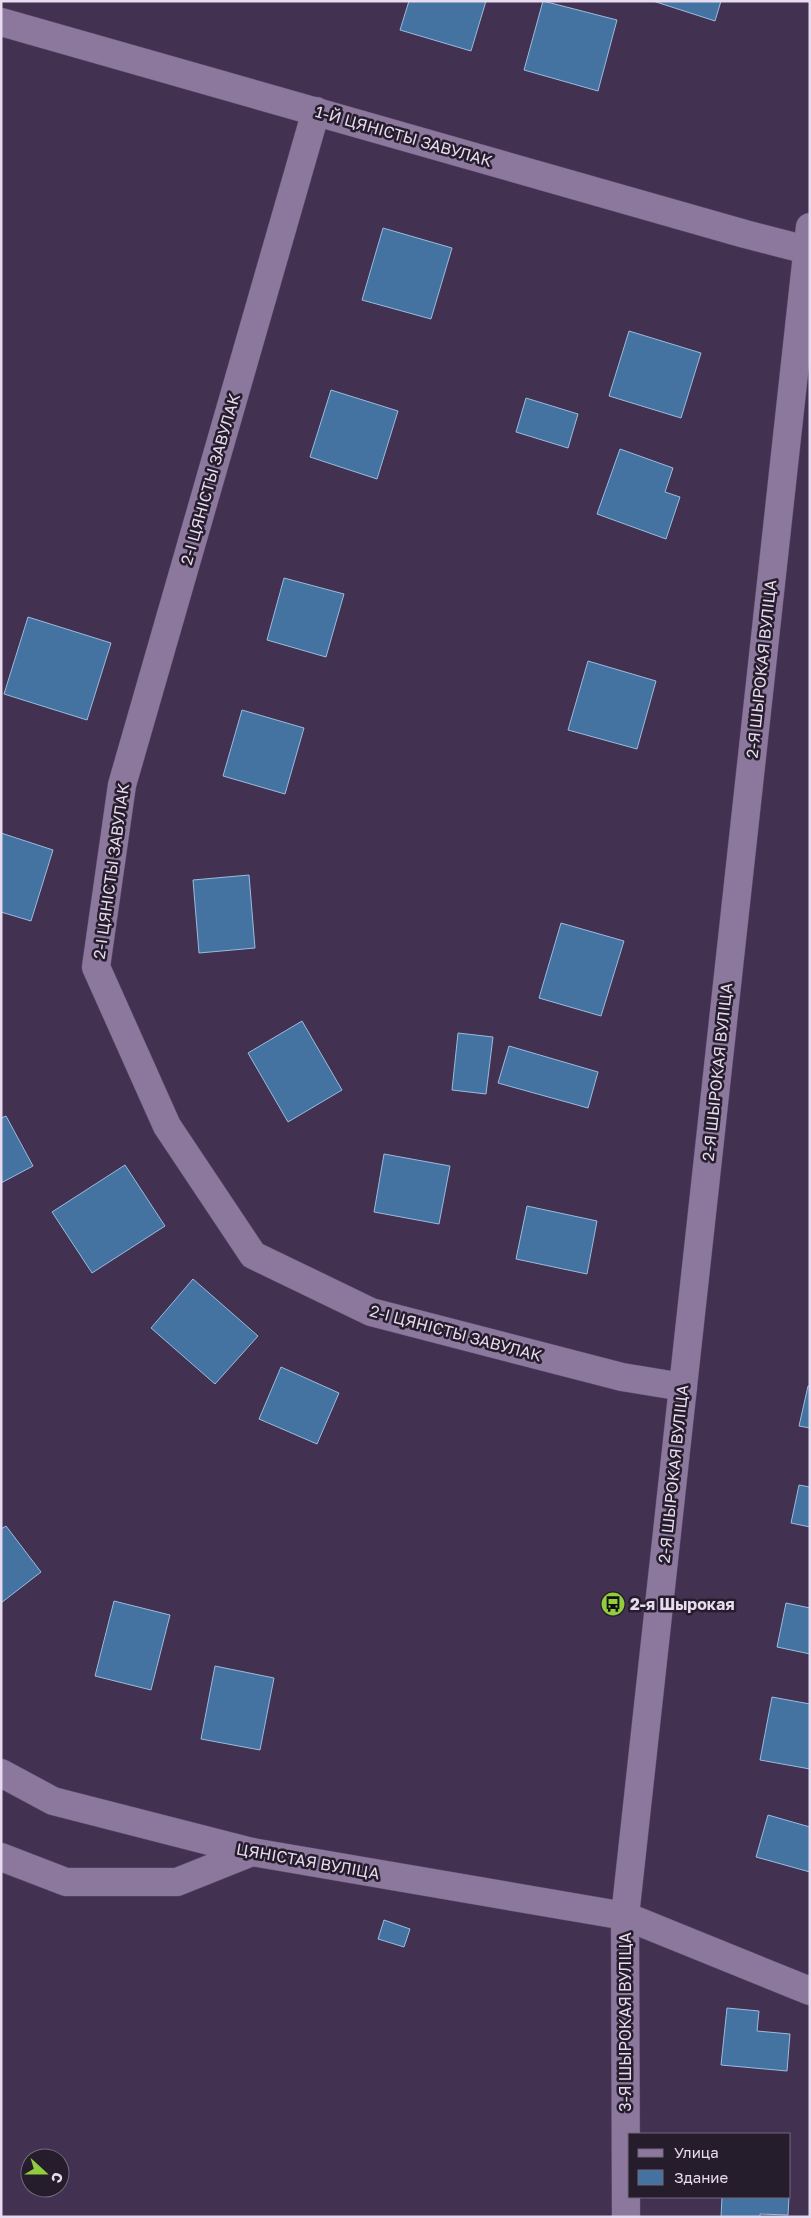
<svg xmlns="http://www.w3.org/2000/svg" width="811" height="2218" viewBox="0 0 811 2218" font-family="'Golos Text',sans-serif">
  <style>
    .building { fill: #4573a1; stroke: #9abcde }
    .lines { fill: none; stroke-linecap: round; stroke-linejoin: round }
    .street-casing { stroke: #5f4f6b; stroke-width: 29 }
    .secondary-casing { stroke: #5f4f6b; stroke-width: 29 }
    .street { stroke: #8c779d; stroke-width: 28 }
    .secondary { stroke: #8c779d; stroke-width: 28 }
    .labels { text-anchor: middle; dominant-baseline: central; stroke-width: 5; stroke-linejoin: round; paint-order: stroke }
    .street-label { font-size: 16px; fill: #e6dbef; stroke: #261d2c }
    .poi-label { font-size: 16px; font-weight: bold; fill: #e6dbef; stroke: #261d2c; text-anchor: start }
  </style>
  <rect width="100%" height="100%" fill="#433152"/>
  <path class="building" d="M409 1H486L471 51 400 30Z
    M543 1 617 20 598 91 524 70Z
    M653 1H721L715 21Z
    M383 228 452 248 431 319 362 300Z
    M629 331 701 353 681 418 609 396Z
    M331 390 398 411 377 479 310 457Z
    M526 398 578 414 568 448 516 432Z
    M620 449 673 468 665 492 680 497 666 539 597 514Z
    M284 578 344 594 326 657 267 640Z
    M28 617 111 643 87 720 4 694Z
    M588 661 656 681 637 749 568 730Z
    M242 710 304 728 285 794 223 776Z
    M1 833 53 850 31 921 1 912Z
    M249 875 255 948 199 953 193 880Z
    M561 923 624 941 601 1016 539 998Z
    M302 1021 342 1090 288 1122 248 1053Z
    M458 1033 493 1037 486 1094 452 1090Z
    M509 1046 598 1072 588 1108 498 1083Z
    M6 1116 33 1166 1 1183V1118Z
    M384 1154 450 1166 439 1224 374 1212Z
    M125 1165 165 1226 92 1273 52 1212Z
    M527 1206 597 1221 587 1274 516 1259Z
    M193 1279 258 1336 215 1384 151 1328Z
    M281 1367 339 1393 317 1444 259 1419Z
    M808 1386H810V1428L799 1426Z
    M799 1485 810 1487V1527L791 1523Z
    M6 1526 41 1572 1 1603V1529Z
    M114 1601 170 1615 151 1690 95 1676Z
    M786 1603 810 1608V1654L777 1647Z
    M215 1666 274 1678 260 1750 201 1739Z
    M772 1697 810 1704V1769L760 1760Z
    M768 1815 810 1827V1872L756 1857Z
    M384 1920 410 1929 404 1947 378 1939Z
    M727 2008 759 2011 757 2031 790 2034 787 2071 721 2065Z
    M722 2197H789L788 2215 760 2214V2217H721Z"/>
  <g class="lines">
    <defs>
      <path id="street" d="M1 22 745 234 807 250
        M316 111 122 785 96 967 167 1126 253 1255 371 1312 622 1377 683 1387
        M1 1857 66 1882H177L252 1852
        M625 1916 626 2217"/>
      <path id="secondary" d="M1 1773 53 1801 252 1852 625 1916 810 1991
        M625 1916 810 227"/>
    </defs>
    <use href="#street" class="street-casing"/>
    <use href="#secondary" class="secondary-casing"/>
    <use href="#street" class="street"/>
    <use href="#secondary" class="secondary"/>
  </g>
  <defs>
    <symbol id="bus-disc" viewBox="-11 -11 22 22"><circle r="9.5" fill="#92cd3e" stroke="#261d2c"/><path d="M-5-6H5V4H4V6H2V4H-2V6H-4V4H-5ZM-3.5-4V0h7V-4ZM-3.5 1.2v1.5H-2V1.2ZM2 1.2v1.5H3.5V1.2Z" fill="#111"/></symbol>
  </defs>
  <g fill-rule="evenodd">
    <use href="#bus-disc" x="599" y="1590" width="28" height="28"/>
  </g>
  <g class="labels">
    <g class="street-label">
      <text transform="translate(404 136) rotate(16)">1-Й ЦЯНІСТЫ ЗАВУЛАК</text>
      <text transform="translate(210 479) rotate(-74)">2-І ЦЯНІСТЫ ЗАВУЛАК</text>
      <text transform="translate(761 669) rotate(-84)">2-Я ШЫРОКАЯ ВУЛІЦА</text>
      <text transform="translate(111 871) rotate(-82)">2-І ЦЯНІСТЫ ЗАВУЛАК</text>
      <text transform="translate(717 1072) rotate(-84)">2-Я ШЫРОКАЯ ВУЛІЦА</text>
      <text transform="translate(456 1333) rotate(15)">2-І ЦЯНІСТЫ ЗАВУЛАК</text>
      <text transform="translate(673 1474) rotate(-84)">2-Я ШЫРОКАЯ ВУЛІЦА</text>
      <text transform="translate(308 1861) rotate(10)">ЦЯНІСТАЯ ВУЛІЦА</text>
      <text transform="translate(625 2022) rotate(-90)">3-Я ШЫРОКАЯ ВУЛІЦА</text>
    </g>
    <g class="poi-label">
      <text x="630" y="1604">2-я Шырокая</text>
    </g>
  </g>
  <rect width="811" height="2218" fill="none" stroke="#e6dbef" stroke-width="5"/>
  <rect x="628" y="2133" width="162" height="65" fill="#261d2c" stroke="#73697a"/>
  <rect x="638" y="2149" width="25" height="8" fill="#8c779d" stroke="#73697a"/>
  <text x="674" y="2158" font-size="15" fill="#e6dbef">Улица</text>
  <rect x="638" y="2170" width="25" height="15" fill="#4573a1" stroke="#73697a"/>
  <text x="674" y="2183" font-size="15" fill="#e6dbef">Здание</text>
  <g transform="translate(45 2173) rotate(111)"><circle r="24" fill="#261d2c" stroke="#73697a"/>
  <path d="M0-4L9 19L0 12L-9 19Z" fill="#92cd3e"/>
  <text y="-8" font-size="14" font-weight="bold" text-anchor="middle" fill="#e6dbef">С</text>
  </g>
</svg>
